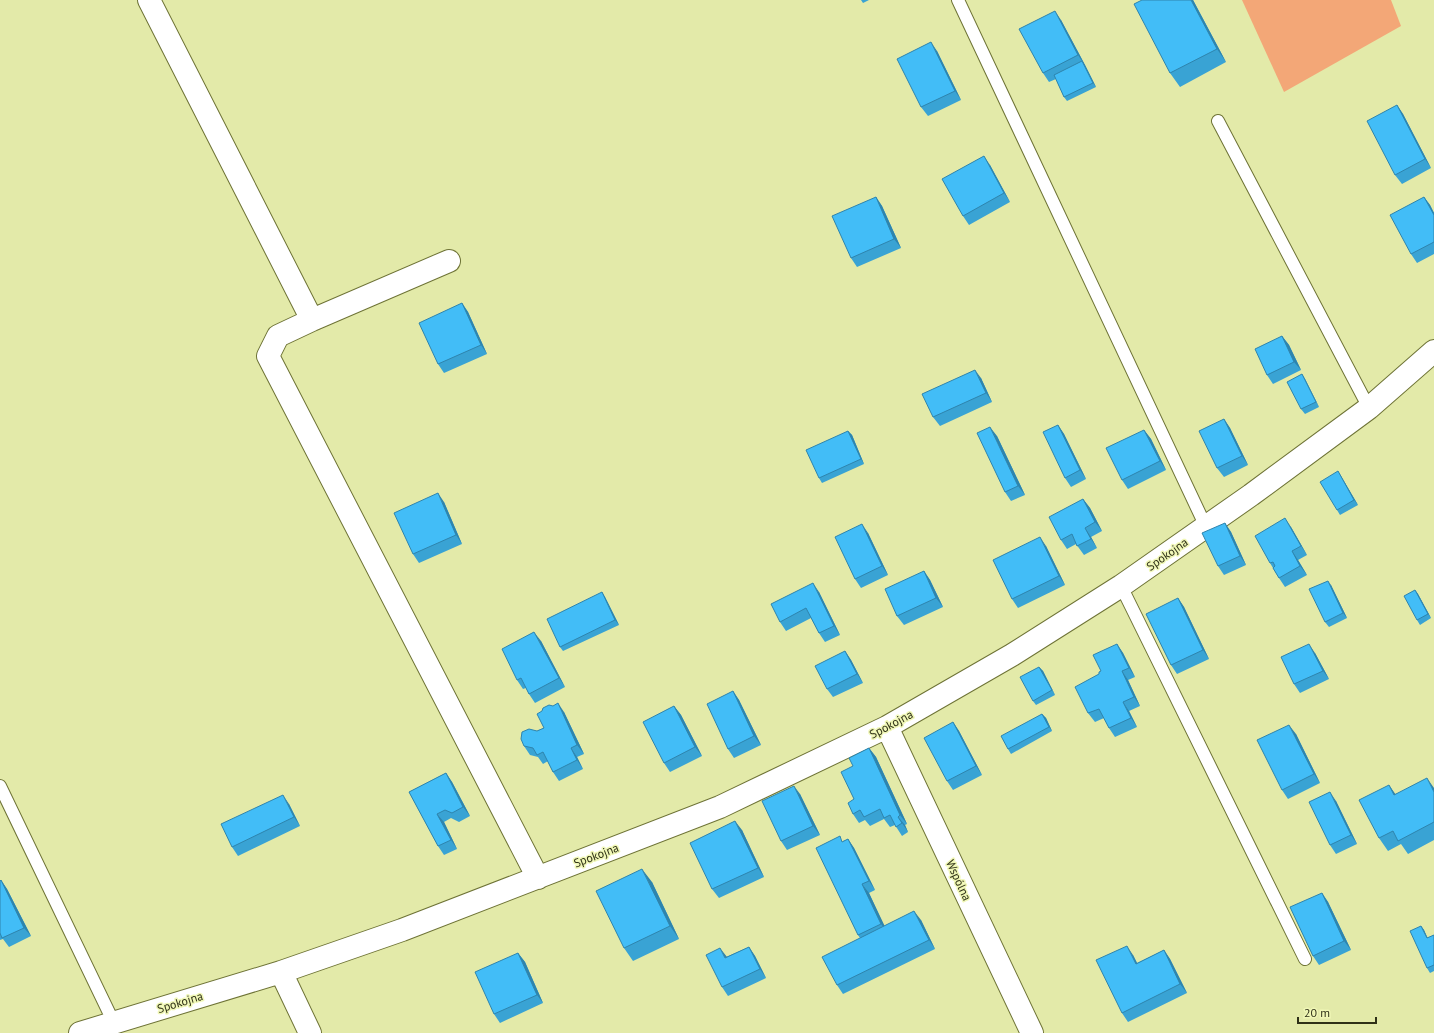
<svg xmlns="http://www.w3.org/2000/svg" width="1434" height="1033" viewBox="0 0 1434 1033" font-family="'PT Sans',sans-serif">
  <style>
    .green { fill: #f3a777 }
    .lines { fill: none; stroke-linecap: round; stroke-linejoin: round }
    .service-casing { stroke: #6e7336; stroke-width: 14 }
    .minor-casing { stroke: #6e7336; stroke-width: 24 }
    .service { stroke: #fff; stroke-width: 12 }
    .minor { stroke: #fff; stroke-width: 22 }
    .wall { fill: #39a3d4 }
    .shaded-wall { fill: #2e84ad }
    .building { fill: #42bdf7; stroke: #2e84ad }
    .labels { text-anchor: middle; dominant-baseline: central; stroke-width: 3; stroke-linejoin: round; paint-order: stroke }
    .street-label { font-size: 12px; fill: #2f3117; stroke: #f0f7b6 }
  </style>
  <rect width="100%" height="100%" fill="#e3eaa9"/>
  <path class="green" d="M1242 0H1391L1401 26 1284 92Z"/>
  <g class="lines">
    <defs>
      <path id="service" d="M958 0 1206 527
        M1218 121 1369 408
        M1121 586 1305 959
        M0 786 114 1023"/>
      <path id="minor" d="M149 0 312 320
        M449 261 312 320 278 336 268 356 538 878
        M887 727 1032 1033
        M80 1033 281 972
        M310 1033 281 972 402 930 720 807 887 727 1012 655 1121 586 1251 495 1369 408 1434 351"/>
    </defs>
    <use href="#service" class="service-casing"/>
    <use href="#minor" class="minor-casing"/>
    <use href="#service" class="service"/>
    <use href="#minor" class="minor"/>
  </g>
  <path class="wall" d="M861 0H869L863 3Z
    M1142 0H1193L1226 62 1180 87 1170 73Z
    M1061 20 1085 65 1096 87 1067 101 1064 97 1056 79 1049 82 1043 73Z
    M937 51 961 100 928 116 921 107Z
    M1397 105 1403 114 1431 168 1402 184 1395 175Z
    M990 165 1010 202 969 225 963 216Z
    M876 197 882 206 901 248 857 267 851 258Z
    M1424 197 1430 205 1434 213V254L1417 263 1411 254Z
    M462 303 468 312 487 354 444 373 438 364Z
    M1282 336 1289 345 1301 370 1273 384 1267 375Z
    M1302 374 1305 379 1319 407 1305 414 1301 409Z
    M981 378 992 402 940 426 933 417Z
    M1224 419 1230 428 1248 465 1224 477 1217 468Z
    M1058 425 1064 434 1086 479 1071 487 1065 478Z
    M1144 430 1151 439 1166 470 1128 489 1122 480Z
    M848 431 852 435 864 464 822 483 819 478Z
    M997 436 1025 495 1011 501 1005 492Z
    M1338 471 1358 505 1340 515 1337 510Z
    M1083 499 1090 508 1102 531 1091 537 1097 548 1084 555 1076 544 1067 549 1061 540Z
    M444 502 462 544 419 563 413 554Z
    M1225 523 1231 532 1246 565 1224 575 1218 566Z
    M1291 527 1307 555 1298 560 1307 575 1285 587 1279 578 1270 563Z
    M868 533 888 575 861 588 855 579Z
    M1046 546 1065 585 1018 608 1012 599Z
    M924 571 930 580 943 607 904 625 897 616Z
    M1331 585 1347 618 1329 627 1325 622Z
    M1415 590 1418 594 1431 618 1420 625 1417 620Z
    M602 592 605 597 619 625 563 651 560 647Z
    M819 592 840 635 825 642 819 633 811 618 786 631 780 622Z
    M1178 598 1184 607 1209 659 1177 674 1171 665Z
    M541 641 565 687 535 703 529 694 526 688 523 689 517 680Z
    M1117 644 1123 653 1135 677 1128 680 1140 706 1129 711 1137 727 1115 737 1109 728 1104 718 1095 722 1088 713 1101 671Z
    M845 651 851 660 863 683 833 697 827 689Z
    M1315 653 1329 679 1300 693 1294 684Z
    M1039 667 1043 671 1055 695 1036 705 1033 701Z
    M733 691 739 700 761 745 734 758 728 749Z
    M674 706 681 715 702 756 670 772 664 763Z
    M564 712 584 754 577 757 583 769 559 781 553 772 548 761 543 764 538 757 530 755 524 746 537 731 544 728Z
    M1042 714 1046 718 1052 731 1011 754 1008 749Z
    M953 722 959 731 982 775 953 790 947 781Z
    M1296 734 1320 783 1288 799 1282 790Z
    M869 748 876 757 907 824 905 825 908 832 902 836 895 825 890 827 884 819 870 826 865 820 859 823 853 814 854 799 853 766Z
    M446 773 452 782 470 816 459 822 451 818 444 822 457 849 444 855 438 846 409 792Z
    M1389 785 1395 794 1434 788V840L1408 854 1401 844 1388 851 1379 838Z
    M800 794 820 835 787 850 781 841Z
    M1336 801 1357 844 1336 854 1330 845Z
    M289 804 300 826 238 856 232 847Z
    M742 830 764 877 719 898 712 889Z
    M848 839 854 848 875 890 869 893 884 926 921 920 935 949 843 994 837 985 860 938 858 935 843 841Z
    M1 880 7 889 31 936 9 947 3 939 0 940V881Z
    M652 882 679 939 633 961 624 948Z
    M1322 893 1328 902 1351 950 1319 965 1313 956Z
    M1421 926 1424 930 1427 938 1434 935V971L1430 973 1427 968Z
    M749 947 755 956 766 978 728 996 722 987 726 957Z
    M1164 950 1170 959 1187 993 1128 1022 1122 1013 1133 955 1137 963Z
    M518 953 525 962 543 1003 500 1023 494 1014Z"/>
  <path class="shaded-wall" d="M1191 0H1193L1226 62 1217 49Z
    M1055 11 1061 20 1085 65 1096 87 1093 83 1082 61 1078 55Z
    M931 42 937 51 961 100 955 91Z
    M1397 105 1403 114 1431 168 1425 159Z
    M984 156 990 165 1010 202 1004 193Z
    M876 197 882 206 901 248 894 239Z
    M1424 197 1430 205 1434 213V215Z
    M462 303 468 312 487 354 481 345Z
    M1282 336 1289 345 1301 370 1294 362Z
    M975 370 981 378 992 402 986 393Z
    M1302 374 1305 379 1319 407 1316 402Z
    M1224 419 1230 428 1248 465 1242 456Z
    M1058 425 1064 434 1086 479 1080 470Z
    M990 427 997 436 1025 495 1018 486Z
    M1144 430 1151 439 1166 470 1160 461Z
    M848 431 852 435 864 464 861 459Z
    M1338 471 1341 476 1358 505 1354 500Z
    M438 493 444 502 462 544 456 535Z
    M1083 499 1090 508 1102 531 1095 522Z
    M1285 518 1291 527 1307 555 1301 546Z
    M1225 523 1231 532 1246 565 1240 556Z
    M862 524 868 533 888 575 882 566Z
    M1085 528 1091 537 1097 548 1091 539Z
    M1040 537 1046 546 1065 585 1059 576Z
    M1292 551 1298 560 1307 575 1300 566Z
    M924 571 930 580 943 607 936 598Z
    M1328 581 1331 585 1347 618 1343 613Z
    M813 583 819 592 840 635 834 626Z
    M1415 590 1418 594 1431 618 1428 614Z
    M602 592 605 597 619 625 615 620Z
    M1178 598 1184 607 1209 659 1203 650Z
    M534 632 541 641 565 687 559 678Z
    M1117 644 1123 653 1135 677 1129 668Z
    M1309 644 1315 653 1329 679 1323 671Z
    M845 651 851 660 863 683 857 674Z
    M1039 667 1043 671 1055 695 1052 690Z
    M1122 671 1128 680 1140 706 1134 697Z
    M733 691 739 700 761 745 754 736Z
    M1123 702 1129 711 1137 727 1131 718Z
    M558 703 564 712 584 754 577 745Z
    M674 706 681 715 702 756 695 747Z
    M1042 714 1046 718 1052 731 1049 727Z
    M953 722 959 731 982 775 976 766Z
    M1289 725 1296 734 1320 783 1314 774Z
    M571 748 577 757 583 769 577 760Z
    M869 748 876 757 907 824 900 815Z
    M446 773 452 782 470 816 463 807Z
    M1427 778 1434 788V792Z
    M1389 785 1398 798 1394 795Z
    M794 786 800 794 820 835 813 826Z
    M1330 792 1336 801 1357 844 1351 835Z
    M283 795 289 804 300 826 294 817Z
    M437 814 444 822 457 849 451 840Z
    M898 817 905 825 908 832Z
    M735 821 742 830 764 877 758 868Z
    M848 839 854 848 875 890 869 881Z
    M642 869 652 882 679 939 670 926Z
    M1 880 7 889 31 936 24 928Z
    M862 884 869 893 888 933 881 924Z
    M1322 893 1328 902 1351 950 1344 941Z
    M914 911 921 920 935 949 929 940Z
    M1421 926 1424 930 1430 943 1427 938Z
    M1127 946 1133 955 1142 973 1136 964Z
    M749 947 755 956 766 978 760 969Z
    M720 948 727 957 725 958Z
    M1164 950 1170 959 1187 993 1180 984Z
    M518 953 525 962 543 1003 537 995Z"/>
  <path class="building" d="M1142 0H1191L1217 49 1170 73 1134 4Z
    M1055 11 1078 55 1043 73 1019 29Z
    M931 42 955 91 921 107 897 59Z
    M1082 61 1093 83 1064 97 1054 75Z
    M1397 105 1425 159 1395 175 1367 121Z
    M984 156 1004 193 963 216 942 179Z
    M876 197 894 239 851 258 832 216Z
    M1424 197 1434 215V242L1411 254 1390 215Z
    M462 303 481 345 438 364 419 323Z
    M1282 336 1294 362 1267 375 1255 349Z
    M975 370 986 393 933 417 922 394Z
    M1302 374 1316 402 1301 409 1287 382Z
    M1224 419 1242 456 1217 468 1199 431Z
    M1058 425 1080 470 1065 478 1043 432Z
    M990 427 1018 486 1005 492 977 433Z
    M1144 430 1160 461 1122 480 1106 448Z
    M848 431 861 459 819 478 806 450Z
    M1338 471 1354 500 1337 510 1320 482Z
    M438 493 456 535 413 554 394 513Z
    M1083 499 1095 522 1085 528 1091 539 1077 546 1072 534 1061 540 1049 517Z
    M1285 518 1301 546 1292 551 1300 566 1279 578 1273 568 1275 566 1273 562 1270 563 1255 536Z
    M1225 523 1240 556 1218 566 1202 533Z
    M862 524 882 566 855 579 835 537Z
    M1040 537 1059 576 1012 599 993 560Z
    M924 571 936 598 897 616 885 589Z
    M1328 581 1343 613 1325 622 1309 589Z
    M813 583 834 626 819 633 806 608 780 622 771 604Z
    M1415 590 1428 614 1417 620 1404 596Z
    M602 592 615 620 560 647 547 619Z
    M1178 598 1203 650 1171 665 1146 614Z
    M534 632 559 678 529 694 521 678 517 680 502 649Z
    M1117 644 1129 668 1122 671 1134 697 1123 702 1131 718 1109 728 1099 709 1088 713 1075 687 1099 674V672L1101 671 1093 655Z
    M1309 644 1323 671 1294 684 1281 657Z
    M845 651 857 674 827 689 815 666Z
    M1039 667 1052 690 1033 701 1020 677Z
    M733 691 754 736 728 749 707 704Z
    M558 703 577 745 571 748 577 760 553 772 543 752 537 755 533 748 524 746 521 739 522 732 529 729 537 731 544 728 537 714 542 711 543 708 549 705 553 706Z
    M674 706 695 747 664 763 643 722Z
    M1042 714 1049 727 1008 749 1001 736Z
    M953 722 976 766 947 781 924 738Z
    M1289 725 1314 774 1282 790 1257 740Z
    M869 748 900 815 898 817 902 823 896 827 890 815 884 818 880 809 864 817 860 810 853 814 848 803 854 799 841 772 853 766 849 758Z
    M446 773 463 807 452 813 445 810 437 814 451 840 438 846 409 792Z
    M1427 778 1434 792V822L1398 841 1393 831 1379 838 1359 800 1389 785 1394 795Z
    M794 786 813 826 781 841 762 801Z
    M1330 792 1351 835 1330 845 1309 802Z
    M283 795 294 817 232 847 221 824Z
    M735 821 758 868 712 889 690 843Z
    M840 836 842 842 848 839 869 881 862 884 881 924 858 935 816 848Z
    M642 869 670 926 624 948 596 891Z
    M1 880 24 928 2 938 0 933V881Z
    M1322 893 1344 941 1313 956 1290 907Z
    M914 911 929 940 837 985 822 957Z
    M1421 926 1427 938 1434 935V965L1427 968 1410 931Z
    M1127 946 1136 964 1164 950 1180 984 1122 1013 1096 960Z
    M749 947 760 969 722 987 706 955 720 948 725 958Z
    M518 953 537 995 494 1014 475 972Z"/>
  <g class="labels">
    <g class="street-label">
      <text transform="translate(1167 554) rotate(-35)">Spokojna</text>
      <text transform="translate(891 724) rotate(-28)">Spokojna</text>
      <text transform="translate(596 855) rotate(-21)">Spokojna</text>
      <text transform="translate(959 880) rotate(65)">Wspólna</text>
      <text transform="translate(180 1002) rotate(-17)">Spokojna</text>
    </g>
  </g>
  <path d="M1298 1017v6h78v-6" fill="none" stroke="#2f3117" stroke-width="2"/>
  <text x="1304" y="1017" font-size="12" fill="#2f3117" stroke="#f0f7b6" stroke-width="3" paint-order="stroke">20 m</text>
</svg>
